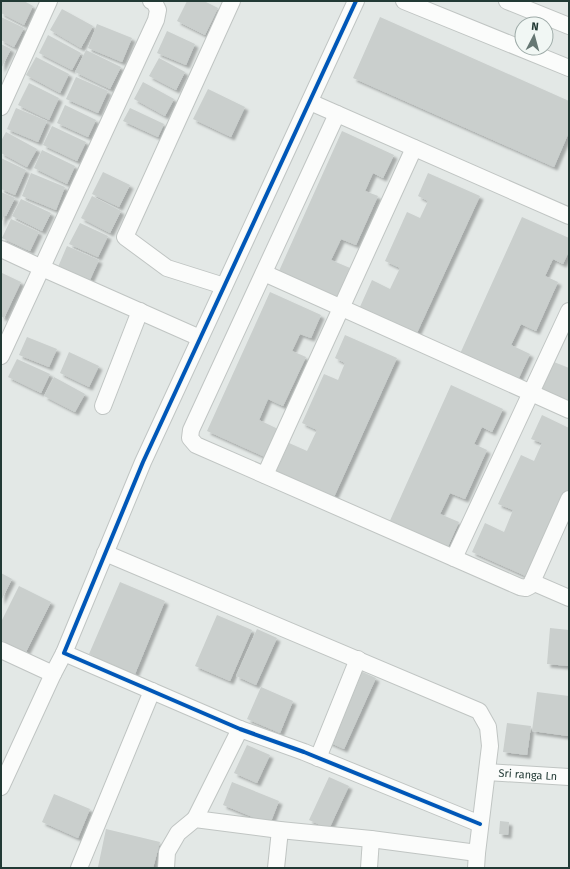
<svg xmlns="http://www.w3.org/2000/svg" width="570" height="869" viewBox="0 0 570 869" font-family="'Fira Sans',sans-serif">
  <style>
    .building { fill: #cacfcd; filter: url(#shadow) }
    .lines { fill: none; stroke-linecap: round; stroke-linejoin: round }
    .minor-casing { stroke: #c0c5c3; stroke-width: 18 }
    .minor { stroke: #fbfcfb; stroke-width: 16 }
    .cycleway-casing { stroke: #f1f7f4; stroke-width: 6 }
    .cycleway { stroke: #0057b8; stroke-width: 4 }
    .labels { text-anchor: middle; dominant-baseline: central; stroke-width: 3; stroke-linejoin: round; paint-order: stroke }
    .street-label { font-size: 11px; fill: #223a35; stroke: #f1f7f4 }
  </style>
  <defs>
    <filter id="shadow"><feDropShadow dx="3.5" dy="3.5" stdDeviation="1" flood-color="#0004"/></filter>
  </defs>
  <rect width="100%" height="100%" fill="#e3e8e6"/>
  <path class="building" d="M2 1H24L33 6 24 25 1 13V4Z
    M187 1H204L218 8 205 35 177 21Z
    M62 9 93 26 81 48 50 30Z
    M1 17 24 28 14 47 1 40Z
    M380 17 569 101V132L554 167 353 78Z
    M97 24 132 38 122 62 88 48Z
    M167 31 195 44 186 65 157 53Z
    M48 35 81 53 72 70 39 53Z
    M1 44 11 49 1 69Z
    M86 50 121 67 110 89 75 72Z
    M36 57 69 74 60 93 26 75Z
    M159 58 185 72 176 90 149 76Z
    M76 77 108 91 98 113 66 99Z
    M143 82 174 99 165 116 134 99Z
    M29 83 59 98 49 120 18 105Z
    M208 89 245 107 231 137 193 119Z
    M65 105 96 120 88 137 57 123Z
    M16 108 47 121 38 142 7 129Z
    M130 108 164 124 158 137 123 121Z
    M52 126 86 142 77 161 43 145Z
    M342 131 394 155 383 178 373 173 365 191 378 196 356 245 341 239 331 260 350 268 337 297 279 271Z
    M6 132 37 149 27 167 1 153V141Z
    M42 150 75 166 67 184 34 168Z
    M1 158 26 170 15 195 1 189Z
    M103 172 130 185 119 207 92 194Z
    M31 173 65 187 56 210 22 196Z
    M428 173 480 196 416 335 359 309 372 280 390 289 400 268 385 261 407 212 420 218 428 201 418 196Z
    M1 192 15 198 6 216H4L1 224Z
    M92 196 121 211 110 233 81 218Z
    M21 199 51 213 42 231 12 216Z
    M522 217 569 238V251L563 264 553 259 545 276 558 282 536 331 521 324 511 345 530 354 517 382 459 356Z
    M11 219 39 232 30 251 2 238Z
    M80 223 108 236 98 257 69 244Z
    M67 246 99 260 89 282 58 267Z
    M2 273 21 282 4 318 1 316V275Z
    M270 292 321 315 311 338 300 334 292 351 306 357 283 406 268 399 259 420 278 429 265 457 207 431Z
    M345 335 397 358 334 497 276 471 289 443 307 451 317 430 302 423 324 374 338 380 345 363 335 358Z
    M27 337 57 349 49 367 19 355Z
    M69 352 99 366 89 387 60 373Z
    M17 359 50 374 41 393 8 377Z
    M554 362 569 368V403L541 390Z
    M54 377 85 394 75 412 44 396Z
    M451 385 503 409 492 432 482 427 474 444 487 450 465 499 450 493 440 514 459 522 446 551 388 525Z
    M542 415 569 428V492L530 578 472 552 485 523 504 532 513 510 498 504 521 455 534 461 542 443 531 439Z
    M1 573 12 579 1 601Z
    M120 582 165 601 135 674 89 654Z
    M19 586 51 602 26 652 1 640V622Z
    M217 615 252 630 230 681 195 666Z
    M550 628 569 630V666L547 664Z
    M257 629 277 638 256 685 236 676Z
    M358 670 376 678 344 749 326 741Z
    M261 687 293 701 280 733 247 719Z
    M537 692 569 696 568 736 532 731Z
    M507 723 531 726 527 755 503 752Z
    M247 745 270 755 257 783 234 773Z
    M329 777 349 786 329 829 309 820Z
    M232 782 279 801 270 824 223 805Z
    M54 794 90 809 78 838 42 822Z
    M500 821 509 822 508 835 499 834Z
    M106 829 160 842 153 868 98 867Z"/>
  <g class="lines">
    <defs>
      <g id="minor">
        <path d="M356 1 143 462 64 653 240 729 304 752 480 824"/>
        <path d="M404 1 569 68"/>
        <path d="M507 1 569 26"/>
        <path d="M310 102 569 216"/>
        <path d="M1 107 49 1"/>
        <path d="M337 114 191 430 190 438 196 445 520 587 526 588 530 586 532 582 569 499"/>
        <path d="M1 249 42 268 200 338"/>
        <path d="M264 273 569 410"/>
        <path d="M224 286 167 268 125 237 232 1"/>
        <path d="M1 356 156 20 158 10 154 2 151 1"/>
        <path d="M103 406 140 311"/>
        <path d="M265 475 414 148"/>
        <path d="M105 553 479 711 488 727 490 746 477 853 476 868"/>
        <path d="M454 558 569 311"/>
        <path d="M532 582 569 598"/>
        <path d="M1 650 53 674"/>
        <path d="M318 758 358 659"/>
        <path id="s1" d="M487 772 569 777"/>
        <path d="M1 787 53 674 64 653"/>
        <path d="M195 819 240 729"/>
        <path d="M79 868 152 691"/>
        <path d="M166 868 167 852 178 833 195 819 280 830 371 839 477 853"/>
        <path d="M276 868 280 830"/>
        <path d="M369 868 371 839"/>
      </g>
    </defs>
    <use href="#minor" class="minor-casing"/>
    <use href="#minor" class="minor"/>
    <defs>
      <path id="cycleway" d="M356 1 143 462 64 653 240 729 304 752 480 824"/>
    </defs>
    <use href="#cycleway" class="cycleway-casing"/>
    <use href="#cycleway" class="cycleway"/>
  </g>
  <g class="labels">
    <g class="street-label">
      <text stroke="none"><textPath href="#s1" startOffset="41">Sri ranga Ln</textPath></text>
    </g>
  </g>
  <rect width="570" height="869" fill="none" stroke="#223a35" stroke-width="4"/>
  <g transform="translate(534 36) rotate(6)"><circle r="19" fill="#f1f7f4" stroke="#9eaba8"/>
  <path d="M0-3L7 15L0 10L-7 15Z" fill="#667773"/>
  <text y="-6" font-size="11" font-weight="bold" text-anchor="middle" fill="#223a35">N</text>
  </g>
</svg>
